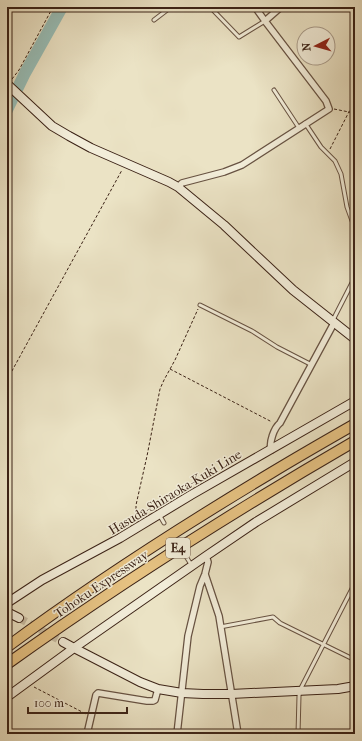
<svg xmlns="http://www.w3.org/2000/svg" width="362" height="741" viewBox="0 0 362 741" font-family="'IM FELL French Canon',serif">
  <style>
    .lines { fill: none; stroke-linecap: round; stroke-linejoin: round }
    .river { stroke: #98beb7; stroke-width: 12 }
    .secondary-tunnel { stroke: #c8bca2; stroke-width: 8; stroke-dasharray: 8 4; stroke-linecap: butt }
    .lane-casing { stroke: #675242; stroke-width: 5 }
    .street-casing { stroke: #675242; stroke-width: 8 }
    .secondary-casing { stroke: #3b2216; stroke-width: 10 }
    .highway-casing { stroke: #3b2216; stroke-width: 12 }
    .path { stroke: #3b2216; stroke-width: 1; stroke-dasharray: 3 2; stroke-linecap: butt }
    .lane { stroke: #f2edd9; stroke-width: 3 }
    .street { stroke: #f2edd9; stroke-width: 5.5 }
    .secondary { stroke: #f2edd9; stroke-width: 8 }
    .highway { stroke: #e6c282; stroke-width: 10 }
    .labels { text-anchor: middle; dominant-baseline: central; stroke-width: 3; stroke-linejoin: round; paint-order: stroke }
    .shield { fill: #f2edd9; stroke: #725f50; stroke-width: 1 }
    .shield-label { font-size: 12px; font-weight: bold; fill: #3b2216 }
    .street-label { font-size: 13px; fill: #3b2216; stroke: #f2edd9 }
  </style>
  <rect width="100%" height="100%" fill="#ebe3c5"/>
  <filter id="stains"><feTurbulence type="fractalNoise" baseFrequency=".005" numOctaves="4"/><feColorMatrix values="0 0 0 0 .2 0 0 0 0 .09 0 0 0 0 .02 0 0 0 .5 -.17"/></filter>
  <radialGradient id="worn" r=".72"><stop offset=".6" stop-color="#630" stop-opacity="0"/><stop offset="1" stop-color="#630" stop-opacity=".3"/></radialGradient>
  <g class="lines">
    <path class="river" d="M7 110 25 73 62 7"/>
    <path class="secondary-tunnel" d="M19 618 63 642"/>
    <defs>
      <path id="lane" d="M210 7 239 37 265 21
        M154 20 171 7
        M274 90 299 128
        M305 123 321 147 335 161 341 174 347 207 355 229
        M200 305 252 331 277 347 312 365
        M333 320 355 277
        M160 516 164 523
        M187 558 192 566
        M220 627 273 617 280 623 355 660
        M298 734 299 696 300 690 355 583"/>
      <path id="street" d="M255 7 265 21
        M178 187 182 183 224 172 242 165 329 109 326 101 265 21 281 7
        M271 450C269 442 274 428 280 423L334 323
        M205 574 219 616 238 734
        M87 734 96 695 98 693 147 701H153L155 700 158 689
        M177 734 188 636 200 586 205 574 208 562 206 556"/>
      <path id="secondary" d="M7 84 52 126 69 136 91 148 169 182 178 187 224 225 293 290 355 339
        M7 603 42 580 120 538 191 495 355 401
        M7 612 19 618
        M63 642 74 648 140 682 158 689 182 693 203 694H231L338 689 355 686
        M7 697 74 648 206 556 256 522 355 462"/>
      <path id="highway" d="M7 647C92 584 181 527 271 473 299 456 327 440 355 424
        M7 664C119 584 236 510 355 441"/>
    </defs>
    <use href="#lane" class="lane-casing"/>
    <use href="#street" class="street-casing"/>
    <use href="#secondary" class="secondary-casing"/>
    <use href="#highway" class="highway-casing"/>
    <path class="path" d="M12 79 19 70 53 7
      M334 109 349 112 355 115
      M330 149 355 100
      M170 369 272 422
      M7 380 122 170
      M136 519V505L147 456 160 389 164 380 175 360 198 309
      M34 687 86 714"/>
    <use href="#lane" class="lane"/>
    <use href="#street" class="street"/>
    <use href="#secondary" class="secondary"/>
    <use href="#highway" class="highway"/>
  </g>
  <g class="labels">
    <rect class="shield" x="166" y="538" width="24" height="20" rx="3"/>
    <g class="shield-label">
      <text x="178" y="548">E4</text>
    </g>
    <g class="street-label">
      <text transform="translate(175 492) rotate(-31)">Hasuda-Shiraoka-Kuki Line</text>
      <text transform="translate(101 584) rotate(-34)">Tohoku Expressway</text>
    </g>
  </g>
  <rect width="362" height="741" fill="none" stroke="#ebe3c5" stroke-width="24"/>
  <rect x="8" y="8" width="346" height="725" fill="none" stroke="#3b2216" stroke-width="2"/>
  <rect x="12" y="12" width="338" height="717" fill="none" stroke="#3b2216"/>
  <g transform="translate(316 46) rotate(264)"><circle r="19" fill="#f2edd9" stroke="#a99c8b"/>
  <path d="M0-3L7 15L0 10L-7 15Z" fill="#8f2418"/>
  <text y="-6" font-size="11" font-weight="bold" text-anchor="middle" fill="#3b2216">N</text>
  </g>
  <path d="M28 707v6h99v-6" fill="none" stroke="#3b2216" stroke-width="2"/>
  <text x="34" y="707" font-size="12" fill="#3b2216" stroke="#f2edd9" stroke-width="3" paint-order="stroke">100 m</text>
  <rect width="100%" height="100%" filter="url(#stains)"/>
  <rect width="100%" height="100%" fill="url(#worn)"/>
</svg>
